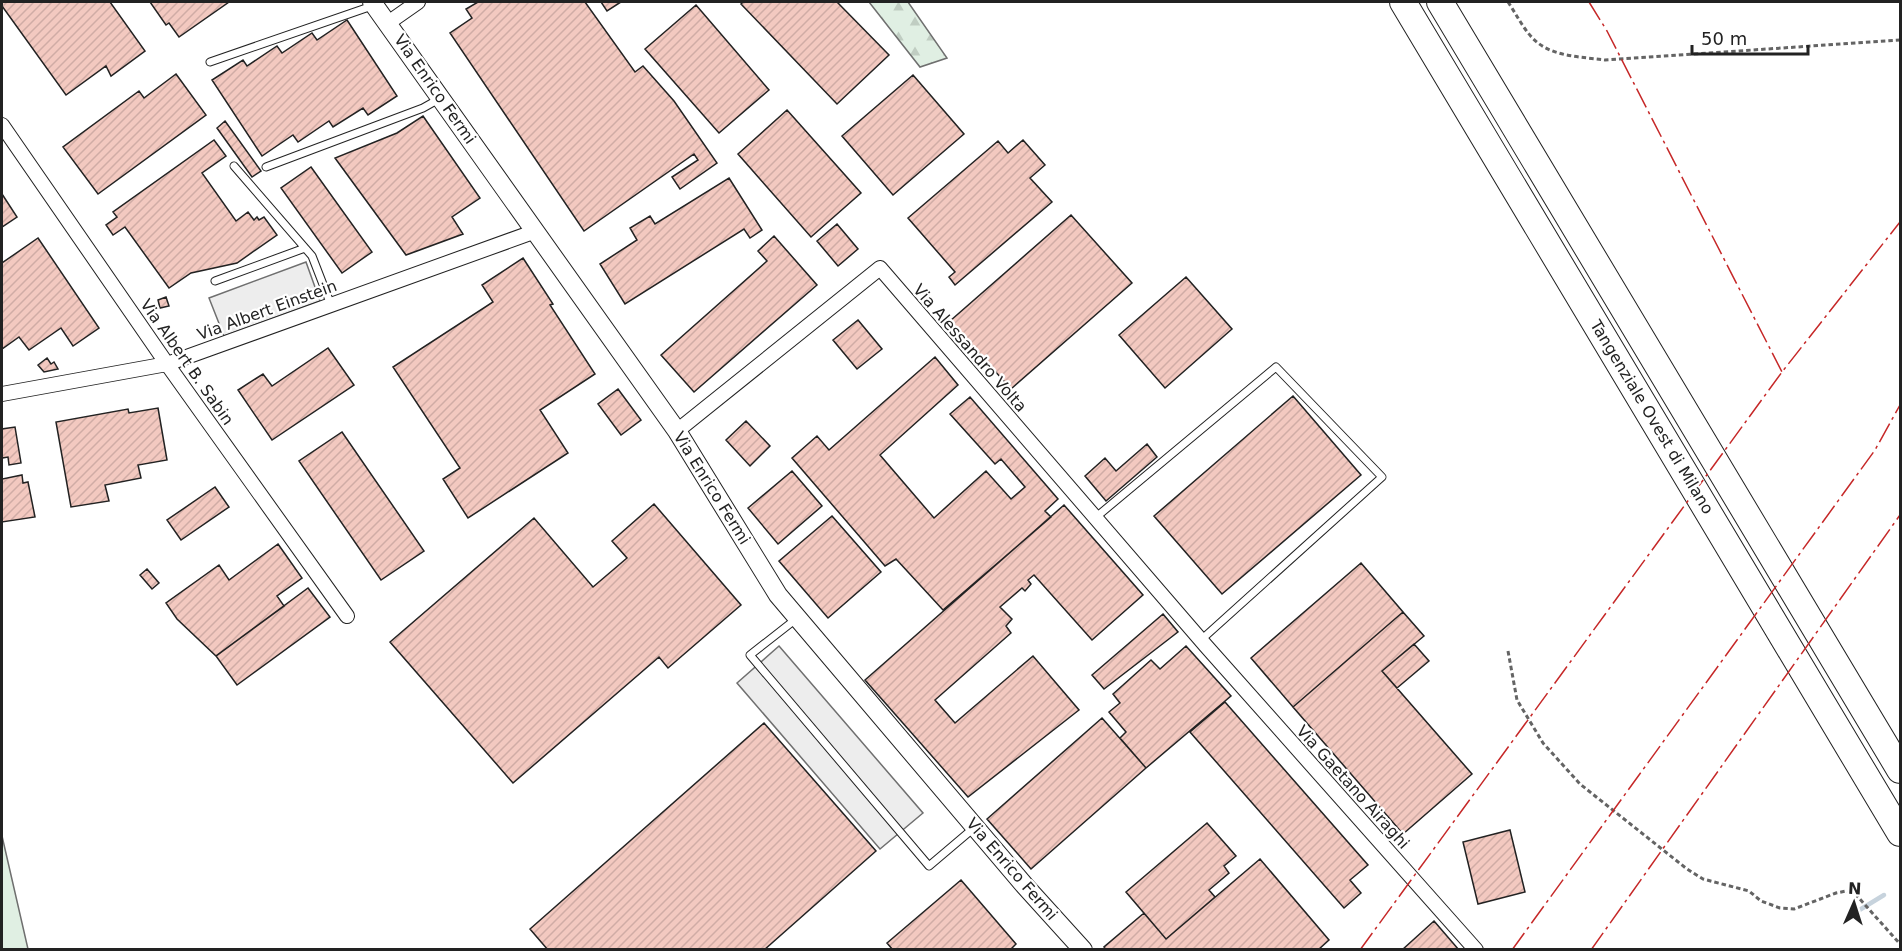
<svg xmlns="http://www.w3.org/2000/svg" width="1902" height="951" viewBox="0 0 1902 951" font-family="'DejaVu Sans',sans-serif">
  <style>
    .forest { fill: url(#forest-firs); stroke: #6f6f6f; stroke-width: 1.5 }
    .pitch { fill: #e0efe3; stroke: #6f6f6f; stroke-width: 1.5 }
    .parking { fill: #ededed; stroke: #6f6f6f; stroke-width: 1.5 }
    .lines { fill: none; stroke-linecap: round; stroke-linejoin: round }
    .stream { stroke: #c7d3dd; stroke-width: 4.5 }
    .building { fill: url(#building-hatch); stroke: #222; stroke-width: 1.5 }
    .service-casing { stroke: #222; stroke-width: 9 }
    .minor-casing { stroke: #222; stroke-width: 16 }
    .tertiary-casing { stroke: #222; stroke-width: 20 }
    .motorway-casing { stroke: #222; stroke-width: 28 }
    .path { stroke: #646464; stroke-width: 3; stroke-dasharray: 4.5 3; stroke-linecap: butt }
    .service { stroke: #fff; stroke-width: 7 }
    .minor { stroke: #fff; stroke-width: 14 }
    .tertiary { stroke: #fff; stroke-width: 18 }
    .motorway { stroke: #fff; stroke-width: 26 }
    .power { stroke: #c62828; stroke-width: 1.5; stroke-dasharray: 21 4.5 3 4.5; stroke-linecap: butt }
    .labels { text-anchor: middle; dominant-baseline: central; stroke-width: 4.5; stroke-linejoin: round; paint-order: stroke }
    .street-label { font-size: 16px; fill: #222; stroke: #fff }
  </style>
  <defs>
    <pattern id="forest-firs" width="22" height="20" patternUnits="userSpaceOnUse" patternTransform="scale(1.5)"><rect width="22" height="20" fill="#e0efe3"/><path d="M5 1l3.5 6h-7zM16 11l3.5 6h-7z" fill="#c0cdc2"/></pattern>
    <pattern id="building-hatch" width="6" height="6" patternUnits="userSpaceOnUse" patternTransform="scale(1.5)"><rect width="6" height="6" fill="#f3c9c0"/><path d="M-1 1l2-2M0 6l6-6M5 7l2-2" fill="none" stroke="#d0aca5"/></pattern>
  </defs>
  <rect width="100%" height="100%" fill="#fff"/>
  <path class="forest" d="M869 2H908L947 58 920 67Z"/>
  <path class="pitch" d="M2 836 28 949H2Z"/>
  <path class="parking" d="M306 262 320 301 224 336 209 298Z
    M779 646 923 813 880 849 737 683Z"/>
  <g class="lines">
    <path class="stream" d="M1848 917 1884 895"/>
  </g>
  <path class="building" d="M2 2H110L145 51 111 76 106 66 66 95 2 6Z
    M150 2H229L179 37 169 23 166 25Z
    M478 2H585L635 72 643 66 674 101 717 163 680 189 672 177 698 160 694 154 584 231 450 33 472 18 466 9Z
    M601 2H621L607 11Z
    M743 2H837L889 55 837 104 741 4Z
    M696 5 769 90 719 133 645 49Z
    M347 20 397 96 368 115 363 108 333 127 329 121 298 142 293 135 262 156 212 80 243 60 247 66 277 46 282 53 312 33 317 40Z
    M176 74 206 115 98 194 63 147 139 91 144 98Z
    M913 75 964 134 893 195 842 136Z
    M787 110 861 193 811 237 738 154Z
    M423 116 480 198 452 217 463 234 406 255 335 158 397 133Z
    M225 121 261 171 252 177 217 128Z
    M214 140 226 156 202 173 236 221 248 212 254 220 257 217 259 220 264 217 277 235 237 263 191 273 169 288 125 227 113 235 106 225 117 217 113 212Z
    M1023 140 1045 165 1030 178 1052 202 955 285 949 277 955 272 908 218 998 141 1008 153Z
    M311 167 372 252 342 273 281 188Z
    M729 178 762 230 750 238 744 229 625 304 600 264 637 240 630 228 650 216 655 224Z
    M2 194 17 217 2 227Z
    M1071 215 1132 283 1011 389 950 321Z
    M837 224 858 249 838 266 817 241Z
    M774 236 817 285 694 392 661 355 767 261 758 251Z
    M38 238 99 328 73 346 61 328 29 350 19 337 2 349V263Z
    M523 258 553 304 550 305 595 374 540 410 568 453 468 518 443 479 460 468 393 367 493 302 482 285Z
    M1186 277 1232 329 1165 388 1119 335Z
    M166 297 169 306 160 308 158 300Z
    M858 320 882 349 857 369 833 340Z
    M328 348 354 385 272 440 238 390 263 374 272 386Z
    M935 357 958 385 880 455 934 518 986 471 1011 499 1025 487 1001 459 995 464 950 414 970 397 1058 499 1045 511 1051 517 943 610 896 559 885 566 792 458 817 436 829 450Z
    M47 358 51 364 54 362 58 369 44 372 38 365Z
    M618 389 641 420 621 435 598 404Z
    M1293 396 1361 475 1222 594 1154 516Z
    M158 408 167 460 138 465 141 478 105 485 109 501 71 507 56 422 128 409 129 413Z
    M746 421 770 446 750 466 726 440Z
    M15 427 21 463 9 465 8 457 2 458V429Z
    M342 432 424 551 381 580 299 461Z
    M1147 444 1157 457 1106 501 1085 476 1105 458 1116 471Z
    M792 471 822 506 778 544 748 508Z
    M22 475 23 483 28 482 35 517 2 522V479Z
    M215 487 229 507 181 540 167 520Z
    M654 504 741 605 668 668 659 657 513 783 390 642 534 518 593 587 627 558 612 541Z
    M1064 505 1143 595 1092 640 1034 575 1028 580 1031 584 1025 591 1022 588 1000 607 1012 619 1006 626 1011 633 935 700 955 723 1033 656 1079 710 968 797 865 680Z
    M832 516 881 572 828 618 779 561Z
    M278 544 302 578 277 596 284 606 216 656 177 619 166 603 219 565 229 580Z
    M1361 563 1403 612 1293 707 1251 658Z
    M147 569 159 583 152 589 140 575Z
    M308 588 330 617 237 685 216 656Z
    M1403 612 1424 636 1382 671 1472 774 1403 834 1293 707Z
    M1163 614 1178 632 1104 689 1092 675Z
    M1414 644 1429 661 1397 688 1382 671Z
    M1186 646 1231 696 1146 768 1120 738 1126 732 1109 712 1120 703 1113 694 1151 660 1160 669Z
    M1225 702 1368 865 1350 880 1361 893 1344 908 1190 732Z
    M1102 718 1146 768 1031 869 987 819Z
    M764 723 876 851 764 950H548L530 929Z
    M1207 823 1236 856 1224 866 1229 873 1209 890 1215 897 1166 939 1126 892Z
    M1510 830 1525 892 1478 904 1463 842Z
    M1260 859 1329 940 1318 950H1106L1104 947 1144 913 1166 939Z
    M961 880 1016 944 1010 950H893L887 943Z
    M1434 921 1459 950H1402Z"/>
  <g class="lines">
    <defs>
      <path id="service" d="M210 62 372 6
        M234 166 312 256 331 305
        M266 167 423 108 439 99
        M215 281 305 248
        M1095 518 1276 367 1382 477 1201 640
        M796 619 750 655 929 866 975 827"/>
      <path id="minor" d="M388 23 418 2
        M2 125 167 364 347 616
        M2 394 167 364 536 231
        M677 431 880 268 1206 646 1476 950"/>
      <path id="tertiary" d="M372 2 677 431 778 595 1025 886 1083 950"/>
      <path id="motorway" d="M1403 2 1900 833
        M1440 2 1900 770"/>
    </defs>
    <use href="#service" class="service-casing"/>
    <use href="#minor" class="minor-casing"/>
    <use href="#tertiary" class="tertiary-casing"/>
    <use href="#motorway" class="motorway-casing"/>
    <path class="path" d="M1508 2C1517 15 1525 33 1538 43 1556 57 1583 57 1605 60L1900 40
      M1508 651 1517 700 1543 743 1580 784 1687 869 1703 879 1749 891 1761 901 1780 908 1794 909 1836 893 1846 891 1858 897 1900 944"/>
    <use href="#service" class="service"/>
    <use href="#minor" class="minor"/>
    <use href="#tertiary" class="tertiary"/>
    <use href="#motorway" class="motorway"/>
    <path class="power" d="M1589 2 1607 31 1782 372
      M1360 950 1782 372 1900 222
      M1512 950 1875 450 1900 405
      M1591 950 1900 515"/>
  </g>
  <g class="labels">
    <g class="street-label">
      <text transform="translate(435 89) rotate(55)">Via Enrico Fermi</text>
      <text transform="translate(267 310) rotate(-20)">Via Albert Einstein</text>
      <text transform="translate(970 348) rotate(49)">Via Alessandro Volta</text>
      <text transform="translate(187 362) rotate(55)">Via Albert B. Sabin</text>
      <text transform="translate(1652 417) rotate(59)">Tangenziale Ovest di Milano</text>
      <text transform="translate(712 488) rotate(58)">Via Enrico Fermi</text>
      <text transform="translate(1353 787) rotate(48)">Via Gaetano Airaghi</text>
      <text transform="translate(1012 869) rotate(49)">Via Enrico Fermi</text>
    </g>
  </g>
  <rect width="1902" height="951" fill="none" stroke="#222222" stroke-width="6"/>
  <g transform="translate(1854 903) rotate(3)" stroke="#ffffff" stroke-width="4.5" paint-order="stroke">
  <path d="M0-4.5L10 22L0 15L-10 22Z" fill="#222222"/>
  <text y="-9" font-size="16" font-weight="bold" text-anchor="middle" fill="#222222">N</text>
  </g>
  <path d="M1692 45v9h116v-9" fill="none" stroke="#222222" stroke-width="3"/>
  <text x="1701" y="45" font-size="18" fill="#222222" stroke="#ffffff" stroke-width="4.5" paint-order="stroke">50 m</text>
</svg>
